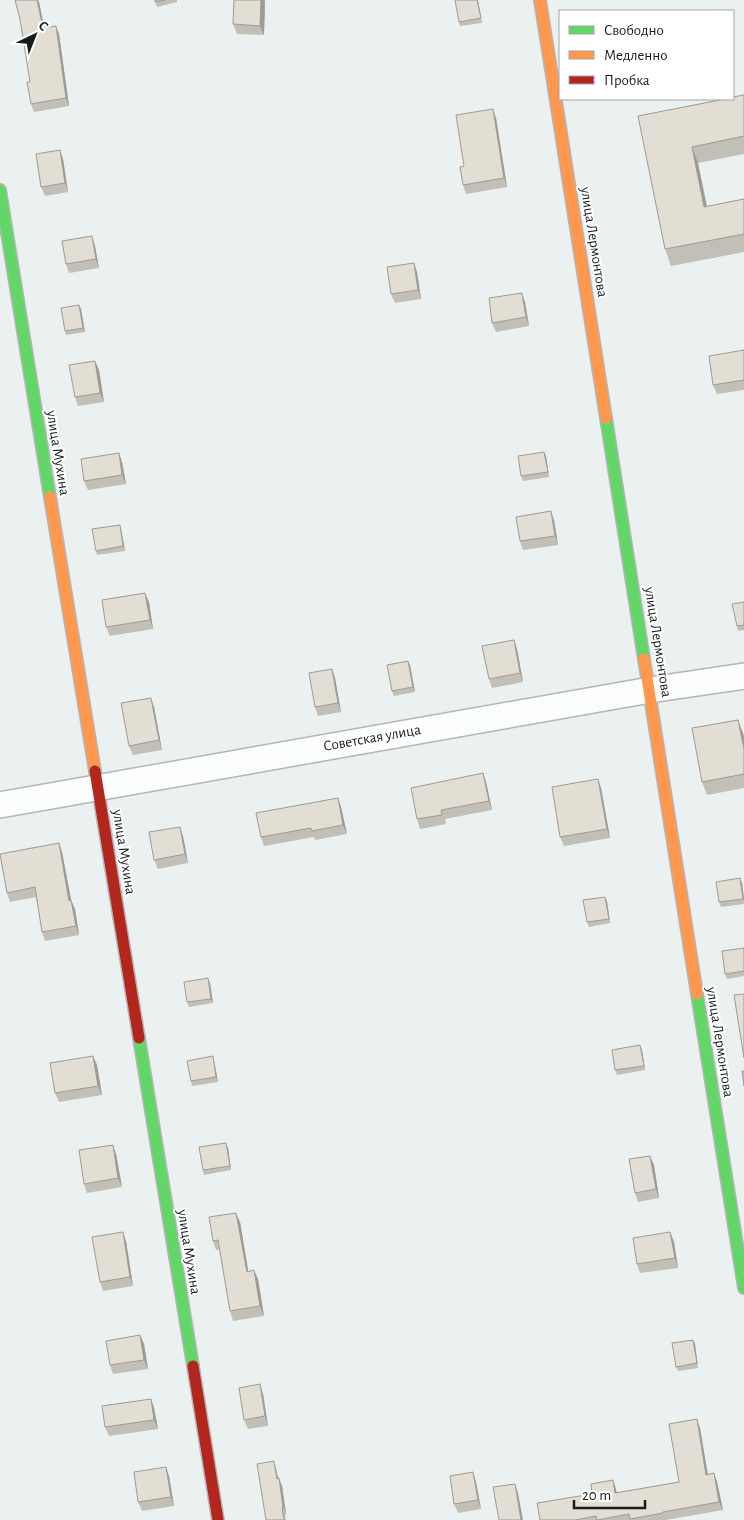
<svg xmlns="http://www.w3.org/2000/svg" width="744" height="1520" viewBox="0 0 744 1520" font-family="'Alegreya Sans',sans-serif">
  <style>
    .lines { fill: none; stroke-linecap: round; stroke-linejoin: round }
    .street-casing { stroke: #b3b6b6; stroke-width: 28 }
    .fast-casing { stroke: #b3b6b6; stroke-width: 14 }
    .slow-casing { stroke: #b3b6b6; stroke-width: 14 }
    .jam-casing { stroke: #b3b6b6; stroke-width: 14 }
    .street { stroke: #fcfdfd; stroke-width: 25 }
    .fast { stroke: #63d668; stroke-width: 11 }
    .slow { stroke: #ff974d; stroke-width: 11 }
    .jam { stroke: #b3261e; stroke-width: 11 }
    .wall { fill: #c2bfb6 }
    .shaded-wall { fill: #9e9b94 }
    .building { fill: #e2ded4; stroke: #9e9b94 }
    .labels { text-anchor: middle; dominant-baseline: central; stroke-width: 4; stroke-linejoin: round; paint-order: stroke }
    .street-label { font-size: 15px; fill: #181b1c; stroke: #fff }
  </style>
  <rect width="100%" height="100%" fill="#ebf0f0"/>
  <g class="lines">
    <defs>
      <path id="street" d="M0 805 650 690 744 676"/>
      <path id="fast" d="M0 190 50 497
        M606 418 644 659
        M697 994 744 1288
        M139 1038 193 1366"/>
      <path id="slow" d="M540 0 606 418
        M50 497 95 771
        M644 659 697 994"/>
      <path id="jam" d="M95 771 139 1038
        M193 1366 218 1520"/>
    </defs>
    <use href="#street" class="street-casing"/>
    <use href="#fast" class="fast-casing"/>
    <use href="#slow" class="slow-casing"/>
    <use href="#jam" class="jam-casing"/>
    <use href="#street" class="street"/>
    <use href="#fast" class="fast"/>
    <use href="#slow" class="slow"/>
    <use href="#jam" class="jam"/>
  </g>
  <path class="wall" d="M155 0H177V2L157 7Z
    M234 0H265L264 35 237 34 233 24Z
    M478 0 482 23 460 26 459 22Z
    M39 2 44 28 59 34 69 106 34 112 31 104 30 82Z
    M744 95V154L698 163 707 206 744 199V252L671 266 665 249 638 116Z
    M496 118 507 187 466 194 463 185Z
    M60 150 63 159 68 192 45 196 41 187Z
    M95 246 99 268 69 273 66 264Z
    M417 272 421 299 395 303 391 294Z
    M525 302 529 326 496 332 492 323Z
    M79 305 81 309 85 332 66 335 65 331Z
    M744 350V390L717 394 713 385Z
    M95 361 99 370 104 402 78 406 75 397Z
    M544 452 546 456 549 477 523 481 521 476Z
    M122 462 126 484 88 490 84 481Z
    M554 520 558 545 523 550 520 541Z
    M121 529 125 551 97 555 96 551Z
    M149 602 153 629 110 636 106 627Z
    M744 602V630L738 631 737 626Z
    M514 640 517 649 523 682 492 688 489 679Z
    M410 665 415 692 394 696 392 691Z
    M332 669 335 678 341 712 318 716 315 707Z
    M154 707 162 750 133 755 129 746Z
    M743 733 744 738V788L707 795 702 782Z
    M483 773 486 782 492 810 445 819 446 824 420 829 417 819Z
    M601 788 610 838 564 846 560 837Z
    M338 798 341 807 347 834 315 840 314 837 264 846 261 837Z
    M183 836 188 863 158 869 154 860Z
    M59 843 62 852 71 900 75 909 79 935 45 941 42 932 36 897 10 902 7 893Z
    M740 878 742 883 744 897V904L721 907 719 902Z
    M607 901 610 923 589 927 587 922Z
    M744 948V976L727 979 725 974Z
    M210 983 213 1003 189 1007 187 1002Z
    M642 1050 645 1070 617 1075 615 1070Z
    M93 1056 97 1065 102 1095 59 1102 55 1093Z
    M214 1061 218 1082 192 1086 191 1081Z
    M228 1148 231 1170 204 1175 203 1170Z
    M116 1154 122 1187 87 1193 84 1184Z
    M654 1165 659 1198 638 1202 635 1193Z
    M240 1222 248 1271 258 1279 264 1316 233 1321 230 1311 220 1250H216L213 1241Z
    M670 1232 674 1242 678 1268 640 1273 637 1264Z
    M126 1241 133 1286 103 1291 100 1282Z
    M140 1335 144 1344 148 1369 113 1374 110 1365Z
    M693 1340 695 1344 698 1368 678 1371 676 1367Z
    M263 1394 268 1426 248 1429 244 1420Z
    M151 1399 154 1408 158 1429 109 1436 105 1427Z
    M700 1428 708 1474 714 1473 717 1482 723 1510 666 1520H540L592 1494 613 1480 617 1493 679 1482Z
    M276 1469 278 1479 282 1486 286 1514 285 1515 286 1520H266Z
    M473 1472 476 1482 481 1509 458 1513 454 1504Z
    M169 1476 174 1506 142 1511 138 1502Z"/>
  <path class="shaded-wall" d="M37 0H38L39 2 46 36 43 28Z
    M261 0H265L264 35 260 26Z
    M477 0H478L482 23 481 18Z
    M56 26 59 34 69 106 66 98Z
    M493 109 496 118 507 187 504 178Z
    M692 147 698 163 710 223 704 207Z
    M60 150 63 159 68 192 65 183Z
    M92 236 95 246 99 268 96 259Z
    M414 263 417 272 421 299 418 290Z
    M522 293 525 302 529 326 526 317Z
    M79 305 81 309 85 332 83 328Z
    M95 361 99 370 104 402 100 393Z
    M544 452 546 456 549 477Z
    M119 453 122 462 126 484 122 475Z
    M551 511 554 520 558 545 555 536Z
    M120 525 121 529 125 551 123 546Z
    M145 593 149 602 153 629 150 620Z
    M514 640 517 649 523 682 520 673Z
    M408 661 410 665 415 692 413 687Z
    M332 669 335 678 341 712 338 703Z
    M151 698 154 707 162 750 159 740Z
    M738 720 743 733 744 738V749Z
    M483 773 486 782 492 810 489 801Z
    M598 779 601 788 610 838 607 829Z
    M338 798 341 807 347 834 343 825Z
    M180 827 183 836 188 863 185 854Z
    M59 843 62 852 73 910 69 901Z
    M740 878 742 883 744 900 743 899Z
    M605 897 607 901 610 923 609 919Z
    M71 900 75 909 79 935 76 926Z
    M208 978 210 983 213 1003 211 999Z
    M640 1045 642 1050 645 1070 644 1066Z
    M93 1056 97 1065 102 1095 98 1086Z
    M213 1056 214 1061 218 1082 216 1077Z
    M226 1143 228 1148 231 1170 230 1166Z
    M113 1145 116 1154 122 1187 118 1178Z
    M650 1156 654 1165 659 1198 656 1189Z
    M236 1213 240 1222 250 1281 247 1272Z
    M123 1232 126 1241 133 1286 130 1277Z
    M670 1232 674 1242 678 1268 675 1258Z
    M254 1270 258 1279 264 1316 260 1306Z
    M140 1335 144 1344 148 1369 144 1360Z
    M693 1340 695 1344 698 1368 697 1363Z
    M260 1384 263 1394 268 1426 265 1416Z
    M151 1399 154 1408 158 1429 154 1420Z
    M697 1419 700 1428 709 1483 706 1475Z
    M274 1461 276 1469 280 1486 277 1479Z
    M166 1467 169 1476 174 1506 171 1497Z
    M473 1472 476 1482 481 1509 478 1500Z
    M714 1473 717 1482 723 1510 719 1502Z
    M279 1478 282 1486 286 1514 283 1507Z
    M613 1480 616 1489 618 1502 615 1493Z
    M515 1484 518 1493 523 1520H521Z"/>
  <path class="building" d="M15 0H37L43 28 56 26 66 98 31 104 27 82H30L20 19Z
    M155 0H165L155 2Z
    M234 0H261L260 26 233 24Z
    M455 0H477L481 18 459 22Z
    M744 95V136L692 147 704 207 744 199V234L665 249 638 116 725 99H733V97Z
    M493 109 504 178 463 185 460 167 464 166 456 115Z
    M60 150 65 183 41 187 36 154Z
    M92 236 96 259 66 264 62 241Z
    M414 263 418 290 391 294 387 267Z
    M522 293 526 317 492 323 489 298Z
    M79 305 83 328 65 331 61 308Z
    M744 350V380L713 385 709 356Z
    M95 361 100 393 75 397 69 365Z
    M544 452 548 472 521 476 518 456Z
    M119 453 122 475 84 481 81 459Z
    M551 511 555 536 520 541 516 517Z
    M120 525 123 546 96 551 92 529Z
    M145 593 150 620 106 627 102 600Z
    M744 602V625L737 626 732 604Z
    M514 640 520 673 489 679 482 646Z
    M408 661 413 687 392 691 387 665Z
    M332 669 338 703 315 707 309 673Z
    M151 698 159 740 129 746 121 703Z
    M738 720 744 749V774L702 782 692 728Z
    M483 773 489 801 441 810 442 815 417 819 411 788Z
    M598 779 607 829 560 837 552 787Z
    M338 798 343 825 312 831 311 828 261 837 256 813Z
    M180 827 185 854 154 860 149 832Z
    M59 843 69 901 71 900 76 926 42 932 35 887 7 893 0 854Z
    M740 878 743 899 719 902 716 882Z
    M605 897 609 919 587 922 583 900Z
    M744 948V971L725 974 722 951Z
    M208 978 211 999 187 1002 184 982Z
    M744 994V1058L734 995Z
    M640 1045 644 1066 615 1070 612 1050Z
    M93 1056 98 1086 55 1093 50 1063Z
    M213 1056 216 1077 191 1081 187 1061Z
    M742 1071H744V1086Z
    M226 1143 230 1166 203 1170 199 1147Z
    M113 1145 118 1178 84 1184 79 1150Z
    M650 1156 656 1189 635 1193 629 1159Z
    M236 1213 247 1272 254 1270 260 1306 230 1311 218 1240 213 1241 209 1217Z
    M123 1232 130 1277 100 1282 92 1237Z
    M670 1232 675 1258 637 1264 633 1238Z
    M140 1335 144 1360 110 1365 106 1341Z
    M693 1340 697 1363 676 1367 672 1343Z
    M260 1384 265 1416 244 1420 239 1388Z
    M151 1399 154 1420 105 1427 102 1406Z
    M697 1419 706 1475 714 1473 719 1502 663 1512V1513L630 1519 629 1514 597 1520 596 1516 575 1520H540L537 1503 592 1494 591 1484 613 1480 615 1493 679 1482 669 1424Z
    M274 1461 277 1479 279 1478 283 1507 282 1508 284 1520H266L257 1464Z
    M166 1467 171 1497 138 1502 134 1472Z
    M473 1472 478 1500 454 1504 450 1476Z
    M515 1484 521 1520H499L493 1487Z"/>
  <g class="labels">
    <g class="street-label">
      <text transform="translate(594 242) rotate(81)">улица Лермонтова</text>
      <text transform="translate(58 453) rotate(81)">улица Мухина</text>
      <text transform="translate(658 642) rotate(81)">улица Лермонтова</text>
      <text transform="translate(372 738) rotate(-10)">Советская улица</text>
      <text transform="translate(124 852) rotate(81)">улица Мухина</text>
      <text transform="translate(720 1042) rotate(81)">улица Лермонтова</text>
      <text transform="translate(189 1252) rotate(81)">улица Мухина</text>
    </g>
  </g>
  <rect x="559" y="10" width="175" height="90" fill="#ffffff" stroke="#a3a4a4"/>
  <rect x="569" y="26" width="25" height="8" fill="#63d668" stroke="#a3a4a4"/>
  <text x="604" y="35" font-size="15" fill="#181b1c">Свободно</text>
  <rect x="569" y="51" width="25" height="8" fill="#ff974d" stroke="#a3a4a4"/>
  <text x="604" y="60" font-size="15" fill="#181b1c">Медленно</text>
  <rect x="569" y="76" width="25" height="8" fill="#b3261e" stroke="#a3a4a4"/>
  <text x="604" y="85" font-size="15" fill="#181b1c">Пробка</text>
  <g transform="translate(35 35) rotate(43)" stroke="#ffffff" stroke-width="4" paint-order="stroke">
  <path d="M0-4L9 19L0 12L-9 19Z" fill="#181b1c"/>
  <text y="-8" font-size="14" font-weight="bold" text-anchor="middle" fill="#181b1c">С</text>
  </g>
  <path d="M574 1500v8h71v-8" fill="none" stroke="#181b1c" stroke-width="2.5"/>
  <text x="582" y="1500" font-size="15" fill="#181b1c" stroke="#ffffff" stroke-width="4" paint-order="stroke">20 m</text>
</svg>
